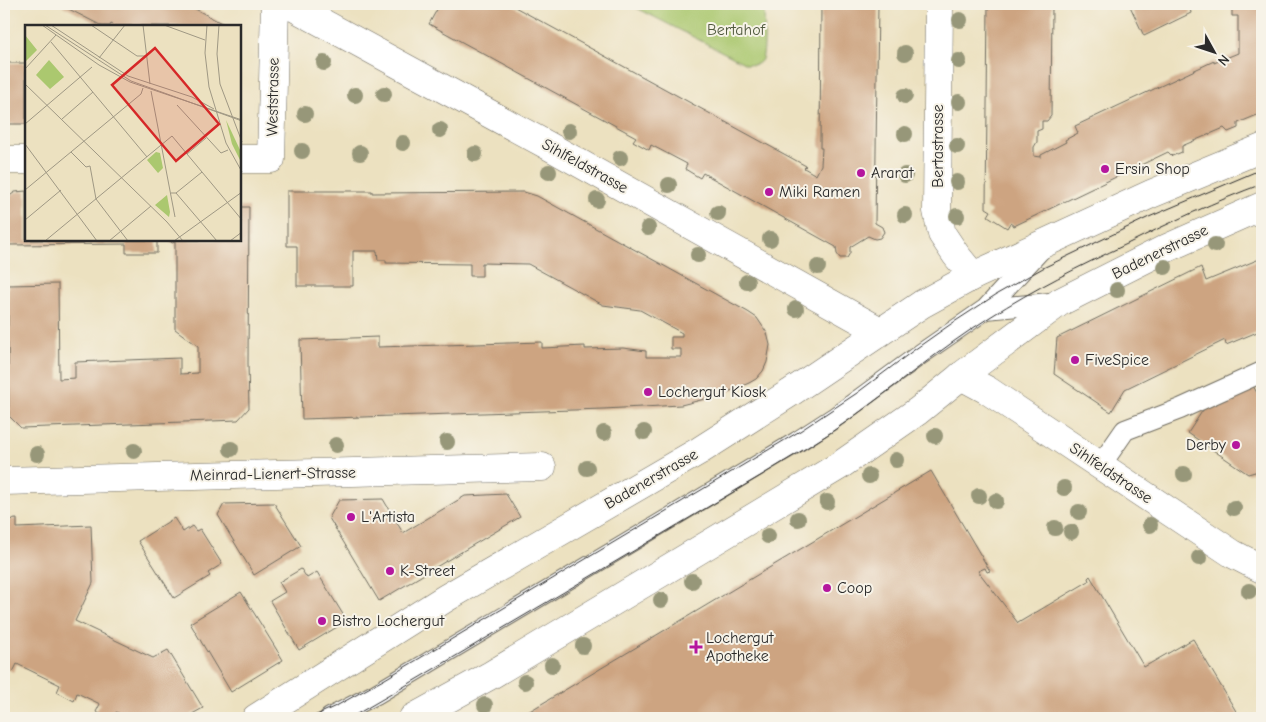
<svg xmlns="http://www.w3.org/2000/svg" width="1266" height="722" viewBox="0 0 1266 722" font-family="'Comic Neue',sans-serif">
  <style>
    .green { fill: #abc86f; stroke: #6b7a4d }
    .building { fill: #cda481 }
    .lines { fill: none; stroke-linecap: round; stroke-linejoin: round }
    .lane-casing { stroke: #6f6b5f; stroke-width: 22 }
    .street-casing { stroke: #6f6b5f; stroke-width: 29 }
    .secondary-casing { stroke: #6f6b5f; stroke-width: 29 }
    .lane { stroke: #fff; stroke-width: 20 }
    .street { stroke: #fff; stroke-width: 28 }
    .secondary { stroke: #fff; stroke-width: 28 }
    .tram { stroke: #2b2b2b; stroke-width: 1 }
    .tree { fill: #979779 }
    .poi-dot { fill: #b5179e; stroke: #f7f3e8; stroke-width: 2 }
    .labels { text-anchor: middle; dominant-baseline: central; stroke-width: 4; stroke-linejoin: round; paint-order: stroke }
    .park-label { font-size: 16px; fill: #515a3f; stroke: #f7f3e8 }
    .street-label { font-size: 16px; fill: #2b2b2b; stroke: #f7f3e8 }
    .poi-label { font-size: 16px; fill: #2b2b2b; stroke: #f7f3e8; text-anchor: start }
    .inset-road { fill: none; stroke: #9f9884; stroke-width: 1 }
    .view { fill: #d62828; fill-opacity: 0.15; stroke: #d62828; stroke-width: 2.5 }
    .inset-edge { fill: none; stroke: #2b2b2b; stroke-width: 2.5 }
  </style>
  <rect width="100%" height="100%" fill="#f7f3e8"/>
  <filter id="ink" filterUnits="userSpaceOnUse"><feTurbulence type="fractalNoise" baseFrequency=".02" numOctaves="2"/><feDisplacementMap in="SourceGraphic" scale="10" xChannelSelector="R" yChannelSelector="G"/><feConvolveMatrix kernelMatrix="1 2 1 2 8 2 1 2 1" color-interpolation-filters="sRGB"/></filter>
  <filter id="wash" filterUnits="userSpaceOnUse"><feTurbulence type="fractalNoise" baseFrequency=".0096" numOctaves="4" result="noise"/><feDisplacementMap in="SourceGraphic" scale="20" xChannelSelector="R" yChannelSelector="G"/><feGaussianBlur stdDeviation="1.12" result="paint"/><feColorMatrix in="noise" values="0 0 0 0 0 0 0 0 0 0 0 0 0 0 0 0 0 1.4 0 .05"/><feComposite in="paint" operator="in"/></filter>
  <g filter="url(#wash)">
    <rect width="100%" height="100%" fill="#ece1c0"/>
    <path class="green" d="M629 4H764C764 14 766 54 761 61 757 66 752 65 746 64Z"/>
    <g id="blocks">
      <path class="building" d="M59 4H186L227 26H115L111 24 110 26H102Z
        M440 4H514L513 6 806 166 804 168 816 175 821 165 822 148H820L821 4H878L875 223 882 227 884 232 880 238 875 239 868 236 850 247V253L847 258H840L837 254 836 247 703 173 700 178 685 169 687 164 651 145 649 150 633 141 636 137 429 24Z
        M988 4H1052L1051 116 1047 121H1042V129L1037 131V142L1034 147V156L1041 157V155L1066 142 1065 140 1078 133 1075 126 1214 61V63L1238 53V16H1232V5L1235 4H1262V113L1238 123V128L1228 132 1224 128 1182 146V152L1172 156 1168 152 1014 226 1010 223 1007 228 988 216 991 211 986 208Z
        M1129 4H1189L1191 13 1144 36Z
        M4 63H26V124H4Z
        M26 191V240H157V253H126V244L7 245V198L15 192Z
        M287 191H372V193L524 192 537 196 748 312 757 318 767 333 770 345 767 362 763 371 756 379 749 383 721 395 681 405 603 409 302 419 300 340 378 337V347L542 342V348L585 346V349L623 348 646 351V357H681V349H671V337H682V333L640 310 603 305 528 264 482 263V276H470V264L386 263V260H378L377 251H353V286H297V246H287Z
        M240 207H249L248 363 249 408 238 420 21 428 9 416 8 342H4V325L8 326V285L58 284 59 379 75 378V362L180 358V374L198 373V346L175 329V242L172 243 169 240H240Z
        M1262 258V330L1226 345 1225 340 1125 389 1111 412 1054 374 1057 338 1201 267 1206 281Z
        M1252 384 1261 400 1260 402 1262 404V470L1248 474 1188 433 1203 410Z
        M931 471 990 571 987 572 985 568 978 571 1018 623 1089 581 1088 578 1090 576 1144 667 1193 639 1240 718H518Z
        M506 494 520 517 379 601 329 518 339 500 383 499 403 533 465 496Z
        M274 503 301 546 254 575 218 515 224 504Z
        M174 518 183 532 192 526 196 531 200 529 222 564 208 573 210 576 174 598 138 541Z
        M17 519V528L91 525 93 583 75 621 153 658 168 650 203 708 185 718H129L116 712 114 718H108L96 712 100 704 77 693 74 701 57 692 60 685 17 664 13 672 4 667V520Z
        M301 569 307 578 317 572 347 621 299 650 270 601 285 592 279 582Z
        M241 592 283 660 231 692 190 623Z"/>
    </g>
  </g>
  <g filter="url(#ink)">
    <use href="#blocks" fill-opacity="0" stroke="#6f6b5f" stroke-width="1"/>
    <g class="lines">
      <defs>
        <path id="lane" d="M986 309 1060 302
          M1100 466 1125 430 1180 409 1262 372
          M330 718 376 694 797 442 834 418 921 354 986 309 1041 249"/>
        <path id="street" d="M288 4 547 145 880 331
          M939 4 937 211 942 234 956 255 973 276
          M240 159H271L275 4
          M4 160H26
          M961 376 987 390 1233 554 1262 569
          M4 481 542 467"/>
        <path id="secondary" d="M256 718 446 598 699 451 790 393 922 304 973 276 1047 242 1151 194 1262 148
          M413 718 491 675 839 466 918 411 961 376 1060 302 1167 248 1262 206"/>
      </defs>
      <use href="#lane" class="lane-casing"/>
      <use href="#street" class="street-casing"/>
      <use href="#secondary" class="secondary-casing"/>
      <use href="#lane" class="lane"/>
      <use href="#street" class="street"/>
      <use href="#secondary" class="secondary"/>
      <path class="tram" d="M310 718 338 705 385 679 800 431 857 393 914 350 951 324 997 294 1043 268 1149 217 1262 169
        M350 718 400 689 762 475C791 457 821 440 849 420 896 386 941 348 990 317 1034 289 1080 266 1127 244 1171 222 1216 201 1262 184"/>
    </g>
    <g class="tree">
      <circle cx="960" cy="20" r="8"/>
      <circle cx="905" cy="53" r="8"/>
      <circle cx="959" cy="61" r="8"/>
      <circle cx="324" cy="63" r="8"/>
      <circle cx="384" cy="94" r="8"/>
      <circle cx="355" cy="95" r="8"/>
      <circle cx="905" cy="96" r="8"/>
      <circle cx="959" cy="102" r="8"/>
      <circle cx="305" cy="114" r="8"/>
      <circle cx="440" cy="130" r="8"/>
      <circle cx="569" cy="131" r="8"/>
      <circle cx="905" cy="134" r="8"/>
      <circle cx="403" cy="143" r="8"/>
      <circle cx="957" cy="146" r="8"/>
      <circle cx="302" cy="151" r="8"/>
      <circle cx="360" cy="153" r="8"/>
      <circle cx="475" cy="154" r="8"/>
      <circle cx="620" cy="158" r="8"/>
      <circle cx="549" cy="172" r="8"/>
      <circle cx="905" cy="175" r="8"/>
      <circle cx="957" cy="182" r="8"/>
      <circle cx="669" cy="185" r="8"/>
      <circle cx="597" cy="200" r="8"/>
      <circle cx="718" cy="213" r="8"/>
      <circle cx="905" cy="215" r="8"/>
      <circle cx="957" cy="216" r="8"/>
      <circle cx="648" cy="228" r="8"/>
      <circle cx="770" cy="239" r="8"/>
      <circle cx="1215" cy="245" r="8"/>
      <circle cx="698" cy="255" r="8"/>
      <circle cx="818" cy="267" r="8"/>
      <circle cx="1165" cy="267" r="8"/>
      <circle cx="747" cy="282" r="8"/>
      <circle cx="1117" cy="290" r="8"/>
      <circle cx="796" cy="309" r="8"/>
      <circle cx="644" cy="432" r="8"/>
      <circle cx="604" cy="433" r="8"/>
      <circle cx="935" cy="436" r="8"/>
      <circle cx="447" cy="442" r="8"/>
      <circle cx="336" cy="445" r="8"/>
      <circle cx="231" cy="449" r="8"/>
      <circle cx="134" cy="451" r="8"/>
      <circle cx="37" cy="454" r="8"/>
      <circle cx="896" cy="460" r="8"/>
      <circle cx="587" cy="468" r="8"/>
      <circle cx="1184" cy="474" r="8"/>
      <circle cx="869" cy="476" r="8"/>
      <circle cx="1064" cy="488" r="8"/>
      <circle cx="979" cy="496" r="8"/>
      <circle cx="996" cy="501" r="8"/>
      <circle cx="827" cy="502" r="8"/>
      <circle cx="1234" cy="508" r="8"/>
      <circle cx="1079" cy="512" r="8"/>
      <circle cx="798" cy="519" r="8"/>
      <circle cx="1150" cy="525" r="8"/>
      <circle cx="1055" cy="528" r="8"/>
      <circle cx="1071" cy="532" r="8"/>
      <circle cx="768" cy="536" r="8"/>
      <circle cx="1199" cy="558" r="8"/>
      <circle cx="692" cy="581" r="8"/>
      <circle cx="1249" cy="591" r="8"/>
      <circle cx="661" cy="600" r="8"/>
      <circle cx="583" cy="646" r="8"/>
      <circle cx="552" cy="665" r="8"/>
      <circle cx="525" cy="682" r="8"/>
      <circle cx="485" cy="705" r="8"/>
    </g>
  </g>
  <g class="poi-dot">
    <circle cx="1105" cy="169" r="5"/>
    <circle cx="861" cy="173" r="5"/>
    <circle cx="769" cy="192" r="5"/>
    <circle cx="1075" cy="360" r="5"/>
    <circle cx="648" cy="392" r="5"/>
    <circle cx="1236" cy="445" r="5"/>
    <circle cx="351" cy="517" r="5"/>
    <circle cx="390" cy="571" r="5"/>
    <circle cx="827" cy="588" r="5"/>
    <circle cx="322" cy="621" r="5"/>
    <path d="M693.5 639.5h5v5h5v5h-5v5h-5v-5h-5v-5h5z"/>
  </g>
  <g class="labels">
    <g class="park-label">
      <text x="736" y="30">Bertahof</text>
    </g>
    <g class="street-label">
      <text transform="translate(273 97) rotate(-89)">Weststrasse</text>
      <text transform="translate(938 146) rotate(-90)">Bertastrasse</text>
      <text transform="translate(585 166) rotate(29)">Sihlfeldstrasse</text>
      <text transform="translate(1160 252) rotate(-26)">Badenerstrasse</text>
      <text transform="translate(1111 473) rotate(34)">Sihlfeldstrasse</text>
      <text transform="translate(273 474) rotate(-1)">Meinrad-Lienert-Strasse</text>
      <text transform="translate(651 479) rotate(-30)">Badenerstrasse</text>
    </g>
    <g class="poi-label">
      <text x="1115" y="169">Ersin Shop</text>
      <text x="871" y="173">Ararat</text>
      <text x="779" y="192">Miki Ramen</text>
      <text x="1085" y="360">FiveSpice</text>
      <text x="658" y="392">Lochergut Kiosk</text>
      <text x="1226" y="445" text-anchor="end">Derby</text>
      <text x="361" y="517">L'Artista</text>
      <text x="400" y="571">K-Street</text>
      <text x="837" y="588">Coop</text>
      <text x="332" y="621">Bistro Lochergut</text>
      <text x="706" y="638">Lochergut<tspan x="706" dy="18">Apotheke</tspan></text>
    </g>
  </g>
  <g transform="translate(25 25)">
    <rect width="216" height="216" fill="#ece1c0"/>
    <path d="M0 10 12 25 0 37ZM24 35 39 52 25 64 11 50ZM201 95 216 127V137L207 119ZM131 127 135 128 138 143 133 148 122 135ZM142 170 145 187 144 192 130 180Z" fill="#abc86f"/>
    <path class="inset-road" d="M17 0 74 40 105 57 217 95M20 0 106 56 217 96M26 0 103 51 167 72 189 84M66 0 112 31H121M118 0 125 59M139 0 180 15M182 0 180 28 184 62 201 118 217 147M194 0 192 29 195 59 217 117M26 17 122 132M74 33 100 0M0 44 31 10M0 59 142 197 158 216M126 66 150 192M152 80 196 128 203 125M37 94 68 67M0 99 67 42M0 119 72 216M46 127 61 142 65 141M162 129 181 113M65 141 71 174 103 216M0 165 116 69 118 63M146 168H151L192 216M151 168 177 147M0 195 36 165M20 216 147 111 217 195M84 216 126 181M149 216 217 167M205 216 217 207"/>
    <path class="view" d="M130 23 194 99 151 136 87 60Z"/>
    <rect width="216" height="216" class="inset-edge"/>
  </g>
  <rect width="1266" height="722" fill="none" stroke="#f7f3e8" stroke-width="20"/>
  <g transform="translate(1214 52) rotate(130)" stroke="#f7f3e8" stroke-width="4" paint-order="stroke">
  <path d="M0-4L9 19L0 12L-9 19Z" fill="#2b2b2b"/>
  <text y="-8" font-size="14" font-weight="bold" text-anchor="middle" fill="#2b2b2b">N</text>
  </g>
</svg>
